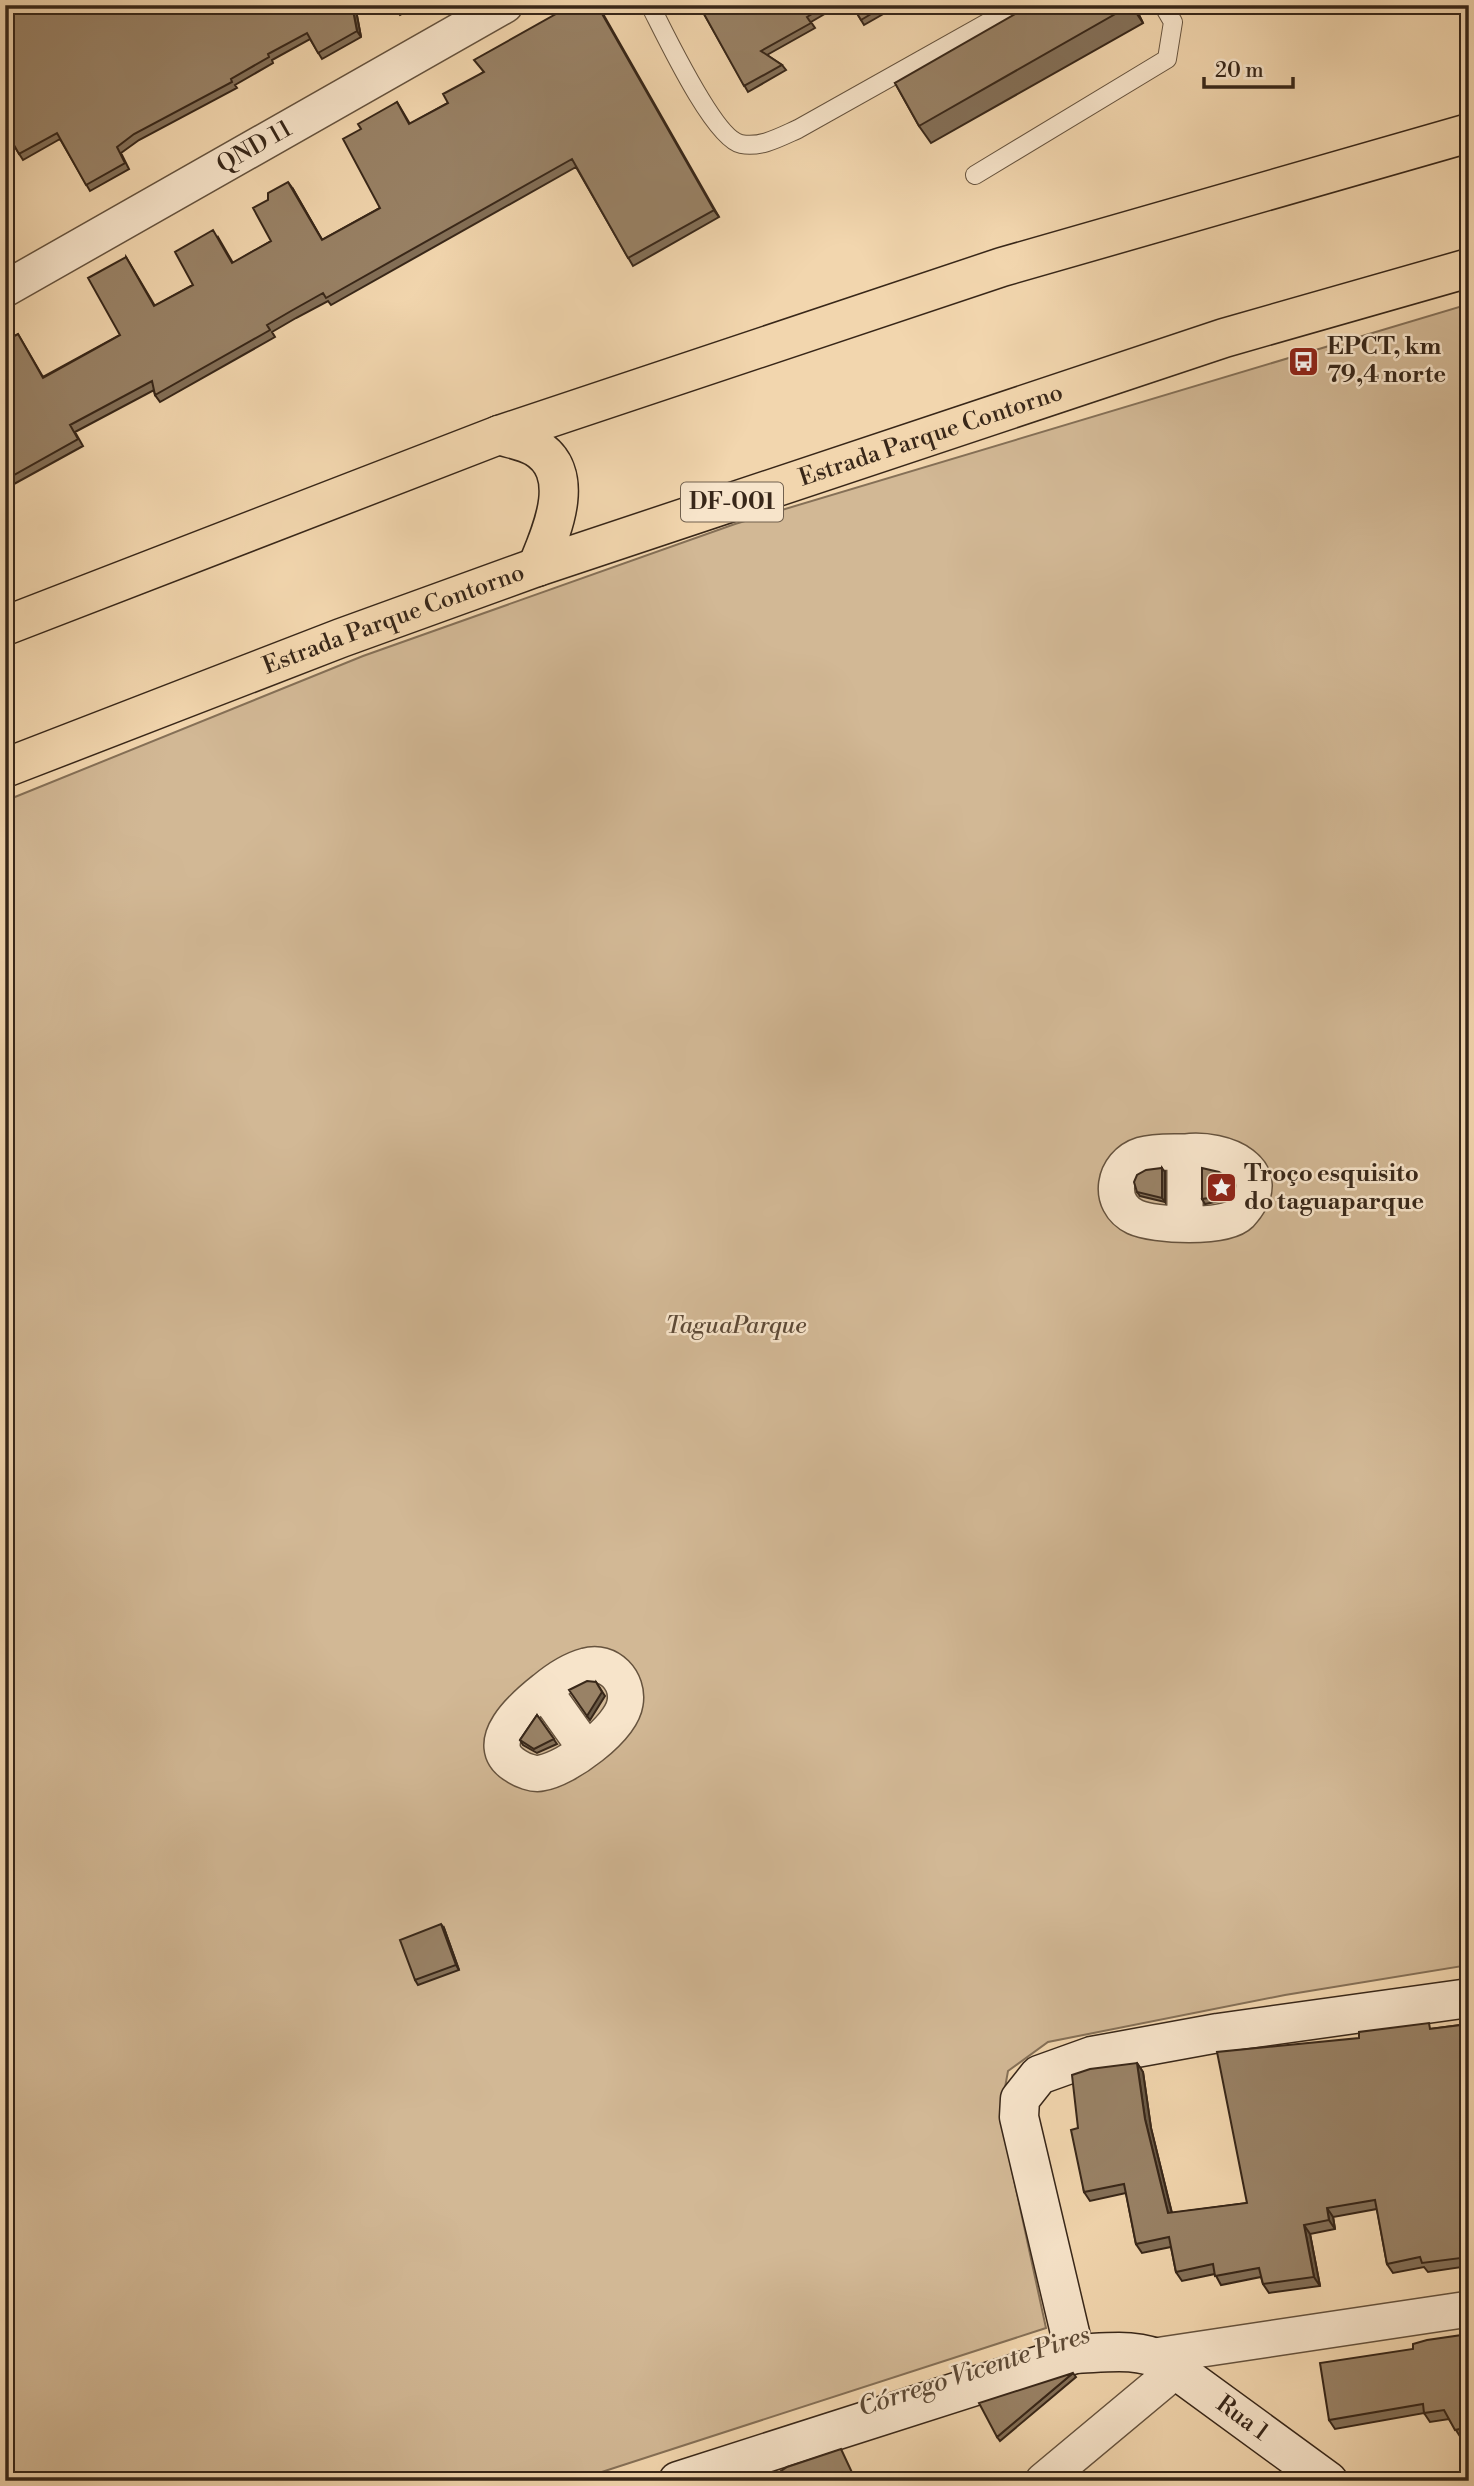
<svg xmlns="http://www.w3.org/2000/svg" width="1474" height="2486" viewBox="0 0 1474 2486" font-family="'Libre Bodoni',serif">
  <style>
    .green { fill: #d2b895; stroke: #857057; stroke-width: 2 }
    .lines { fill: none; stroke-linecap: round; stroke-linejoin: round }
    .lane-casing { stroke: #66533e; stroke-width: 20 }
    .street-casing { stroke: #66533e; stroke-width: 38 }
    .secondary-casing { stroke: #382719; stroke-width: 41 }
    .highway-casing { stroke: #382719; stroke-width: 41 }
    .lane { stroke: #f7e4ca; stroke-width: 18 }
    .street { stroke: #f7e4ca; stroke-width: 35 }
    .secondary { stroke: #f7e4ca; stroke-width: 38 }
    .highway { stroke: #f2d6ae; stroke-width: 38 }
    .wall { fill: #847058; stroke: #382719; stroke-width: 2 }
    .shaded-wall { fill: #6b5b47; stroke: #382719; stroke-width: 2 }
    .building { fill: #998266; stroke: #382719; stroke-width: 2 }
    .labels { text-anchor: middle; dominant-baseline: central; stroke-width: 5; stroke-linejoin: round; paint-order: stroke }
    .shield { fill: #f7e4ca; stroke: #71604e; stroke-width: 2 }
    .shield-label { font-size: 23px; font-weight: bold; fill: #382719 }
    .street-label { font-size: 24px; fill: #382719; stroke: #f7e4ca }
    .poi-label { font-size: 24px; font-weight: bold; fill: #382719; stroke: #f7e4ca; text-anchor: start }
    .park-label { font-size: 24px; font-style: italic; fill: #5e4b38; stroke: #f7e4ca }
    .water-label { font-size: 26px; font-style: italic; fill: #5d4a36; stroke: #f7e4ca }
  </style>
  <rect width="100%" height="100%" fill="#f2d6ae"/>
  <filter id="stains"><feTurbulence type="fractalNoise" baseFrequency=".00286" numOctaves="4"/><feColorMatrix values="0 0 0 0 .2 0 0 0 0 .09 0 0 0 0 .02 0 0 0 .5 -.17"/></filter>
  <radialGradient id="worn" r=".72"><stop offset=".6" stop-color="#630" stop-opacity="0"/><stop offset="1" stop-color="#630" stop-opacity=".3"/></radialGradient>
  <path class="green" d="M1469 304V1965L1285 1995 1048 2042 1008 2071 1000 2115 1046 2328 574 2481H5V801L363 656 735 524Z"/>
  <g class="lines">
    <defs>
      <path id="lane" d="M650 5C664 32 714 139 741 144 761 148 780 137 798 129L1019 5
        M975 175 1167 59 1173 22 1163 5"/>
      <g id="street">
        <path id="s1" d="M5 289 505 5"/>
        <path d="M1185 1152C1223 1147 1281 1170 1240 1214 1225 1229 1154 1226 1135 1217 1106 1203 1113 1164 1142 1155 1155 1151 1171 1152 1185 1152V1224"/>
        <path d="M544 1690C556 1680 571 1670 586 1666 609 1659 629 1681 625 1703 621 1729 567 1769 541 1773 534 1775 522 1770 516 1766 479 1744 525 1705 544 1690L586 1749"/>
        <path d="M1155 2356 1469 2309"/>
        <path d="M1043 2481 1176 2370"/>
      </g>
      <g id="secondary">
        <path d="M1075 2354 1019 2117 1020 2099 1039 2075 1092 2056 1218 2033 1469 1998"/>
        <path id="s2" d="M678 2481 1075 2354C1105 2353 1138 2347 1165 2362L1328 2481"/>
      </g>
      <g id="highway">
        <path d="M499 435C511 439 524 441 535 447 579 473 551 533 537 567"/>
        <path d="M5 626 499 435 1002 267 1469 133"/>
        <path id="s3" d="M5 768 341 638 537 567 1224 338 1469 268"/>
      </g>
    </defs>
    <use href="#lane" class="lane-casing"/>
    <use href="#street" class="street-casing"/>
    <use href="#secondary" class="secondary-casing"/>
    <use href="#highway" class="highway-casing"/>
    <use href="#lane" class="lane"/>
    <use href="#street" class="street"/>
    <use href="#secondary" class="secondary"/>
    <use href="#highway" class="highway"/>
  </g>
  <path class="wall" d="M5 5H355L361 37 322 59 310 39 272 60 273 63 235 85 237 88 139 140 121 153 129 169 90 191 60 139 23 160 13 144 5 148Z
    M393 5H418L400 15Z
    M572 5 719 217 633 266 576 167 331 305 328 301 296 318 272 332 275 337 160 402 155 395 154 390 75 432 83 446 5 489V341L18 334 43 377 120 335 126 257 155 306 193 285 218 237 233 263 271 241 293 189 322 240 380 208 361 129 397 102 410 124 448 103 483 72Z
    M699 5H840L811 22 815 28 767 55 782 65 786 70 748 92Z
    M852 5H899L864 25Z
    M1134 5 1143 23 931 143 919 126 895 83Z
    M1165 1172V1202L1140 1196 1137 1192Z
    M1233 1184 1232 1190 1224 1200 1205 1204 1202 1199Z
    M537 1715 557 1744 537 1753 523 1745 520 1740Z
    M444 1928 459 1970 418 1985 415 1980Z
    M1469 2024V2266L1428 2272 1424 2267 1393 2273 1387 2264 1377 2209 1333 2217 1335 2229 1310 2234 1320 2286 1269 2293 1263 2284 1261 2277 1221 2285 1215 2274 1182 2281 1176 2272 1171 2247 1142 2253 1136 2244 1126 2193 1090 2201 1084 2192 1078 2128 1137 2063 1143 2072 1151 2128 1172 2213 1247 2203 1359 2038Z
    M1469 2334V2437L1461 2438 1449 2419 1430 2422 1424 2413 1335 2429 1329 2420 1413 2349Z
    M1073 2373 1076 2377 1000 2441 997 2437Z"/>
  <path class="shaded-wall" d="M352 5H355L361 37 357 31Z
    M597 5H598L719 217 714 210Z
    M1131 5H1134L1143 23Z
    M288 182 293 189 327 248 322 240Z
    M1162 1168 1165 1172V1202L1162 1198Z
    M1230 1180 1233 1184 1232 1190 1224 1200 1221 1196Z
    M596 1682 605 1696 590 1720 587 1716Z
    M441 1924 444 1928 459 1970 456 1965Z
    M1137 2063 1143 2072 1151 2128 1174 2222 1168 2213 1145 2119Z
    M1327 2208 1333 2217 1335 2229 1329 2220Z
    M1304 2225 1310 2234 1320 2286 1314 2277Z
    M1464 2231 1469 2239V2257Z"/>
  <path class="building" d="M5 5H352L357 31 318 53 307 33 268 54 269 57 231 79 232 82 134 134 117 147 125 163 86 185 57 133 19 154 10 138 5 140Z
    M393 5H403L396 10Z
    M572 5H597L714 210 628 258 572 159 326 298 323 293 291 311 267 325 270 330 155 395 152 381 70 425 78 439 5 480V341L18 334 43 378 120 335 88 278 126 257 154 306 193 285 175 252 213 230 232 263 271 241 253 208 268 200V193L288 182 322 240 380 208 343 139 361 129 358 124 397 102 409 124 448 103 443 94 484 72 474 60Z
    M699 5H827L807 17 811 23 761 51 782 65 744 86Z
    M852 5H886L861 20Z
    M1031 5H1131L919 126 895 83Z
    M1162 1168V1198L1137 1192 1134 1182 1137 1175 1146 1170Z
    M1202 1168 1219 1172 1230 1180 1229 1186 1221 1196 1202 1199Z
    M587 1681 596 1682 602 1692 587 1716 569 1690Z
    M537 1715 554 1739 534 1749 520 1740Z
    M441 1924 456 1965 415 1980 400 1940Z
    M1429 2023 1430 2029 1469 2024V2230L1464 2231 1469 2257 1422 2263 1420 2257 1387 2264 1375 2200 1327 2208 1329 2220 1304 2225 1314 2277 1263 2284 1259 2268 1215 2276 1213 2264 1176 2272 1169 2237 1136 2244 1124 2184 1084 2192 1071 2130 1078 2128 1072 2075 1090 2069 1137 2063 1145 2119 1168 2213 1247 2203 1217 2052 1359 2038V2032Z
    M1469 2334V2427L1455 2430 1444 2410 1424 2413 1423 2404 1329 2420 1320 2363 1413 2349V2344L1427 2340Z
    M1073 2373 997 2437 979 2403Z
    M841 2449 856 2481H766L787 2467Z"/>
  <defs>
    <symbol id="bus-square" viewBox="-11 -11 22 22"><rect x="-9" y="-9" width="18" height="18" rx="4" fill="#8f2418" stroke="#f7e4ca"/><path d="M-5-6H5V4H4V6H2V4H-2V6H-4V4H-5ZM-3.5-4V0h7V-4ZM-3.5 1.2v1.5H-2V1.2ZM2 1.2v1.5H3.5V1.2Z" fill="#fff"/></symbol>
    <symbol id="sight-square" viewBox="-11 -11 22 22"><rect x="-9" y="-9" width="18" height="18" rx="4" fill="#8f2418" stroke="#f7e4ca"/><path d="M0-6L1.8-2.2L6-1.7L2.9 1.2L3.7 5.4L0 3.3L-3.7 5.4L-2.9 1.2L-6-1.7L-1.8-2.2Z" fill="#fff"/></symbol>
  </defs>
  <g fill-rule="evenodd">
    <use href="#bus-square" x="1286" y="344" width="35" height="35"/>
    <use href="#sight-square" x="1204" y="1170" width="35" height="35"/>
  </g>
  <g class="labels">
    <rect class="shield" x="681" y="482.5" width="102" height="39" rx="5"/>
    <g class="shield-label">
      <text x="732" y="502">DF-001</text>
    </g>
    <g class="street-label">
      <text stroke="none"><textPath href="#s1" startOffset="287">QND 11</textPath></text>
      <text stroke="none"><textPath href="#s3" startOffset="984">Estrada Parque Contorno</textPath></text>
      <text stroke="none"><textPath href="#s3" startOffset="416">Estrada Parque Contorno</textPath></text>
      <text stroke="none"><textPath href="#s2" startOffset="604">Rua 1</textPath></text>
    </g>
    <g class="poi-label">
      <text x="1327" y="347">EPCT, km<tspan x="1327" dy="28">79,4 norte</tspan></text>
      <text x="1244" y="1174">Troço esquisito<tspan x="1244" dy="28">do taguaparque</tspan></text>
    </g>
    <g class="park-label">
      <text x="736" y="1326">TaguaParque</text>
    </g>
    <g class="water-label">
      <text transform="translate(974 2371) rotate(-18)">Córrego Vicente Pires</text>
    </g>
  </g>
  <rect width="1474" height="2486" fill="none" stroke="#f2d6ae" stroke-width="28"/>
  <rect x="7" y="7" width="1460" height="2472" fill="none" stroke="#382719" stroke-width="3.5"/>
  <rect x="14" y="14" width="1446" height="2458" fill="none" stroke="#382719" stroke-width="2"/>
  <path d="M1204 77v10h89v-10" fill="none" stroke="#382719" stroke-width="3.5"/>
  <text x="1215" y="77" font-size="21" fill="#382719" stroke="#f7e4ca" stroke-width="5" paint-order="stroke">20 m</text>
  <rect width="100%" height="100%" filter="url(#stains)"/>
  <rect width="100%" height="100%" fill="url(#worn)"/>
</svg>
